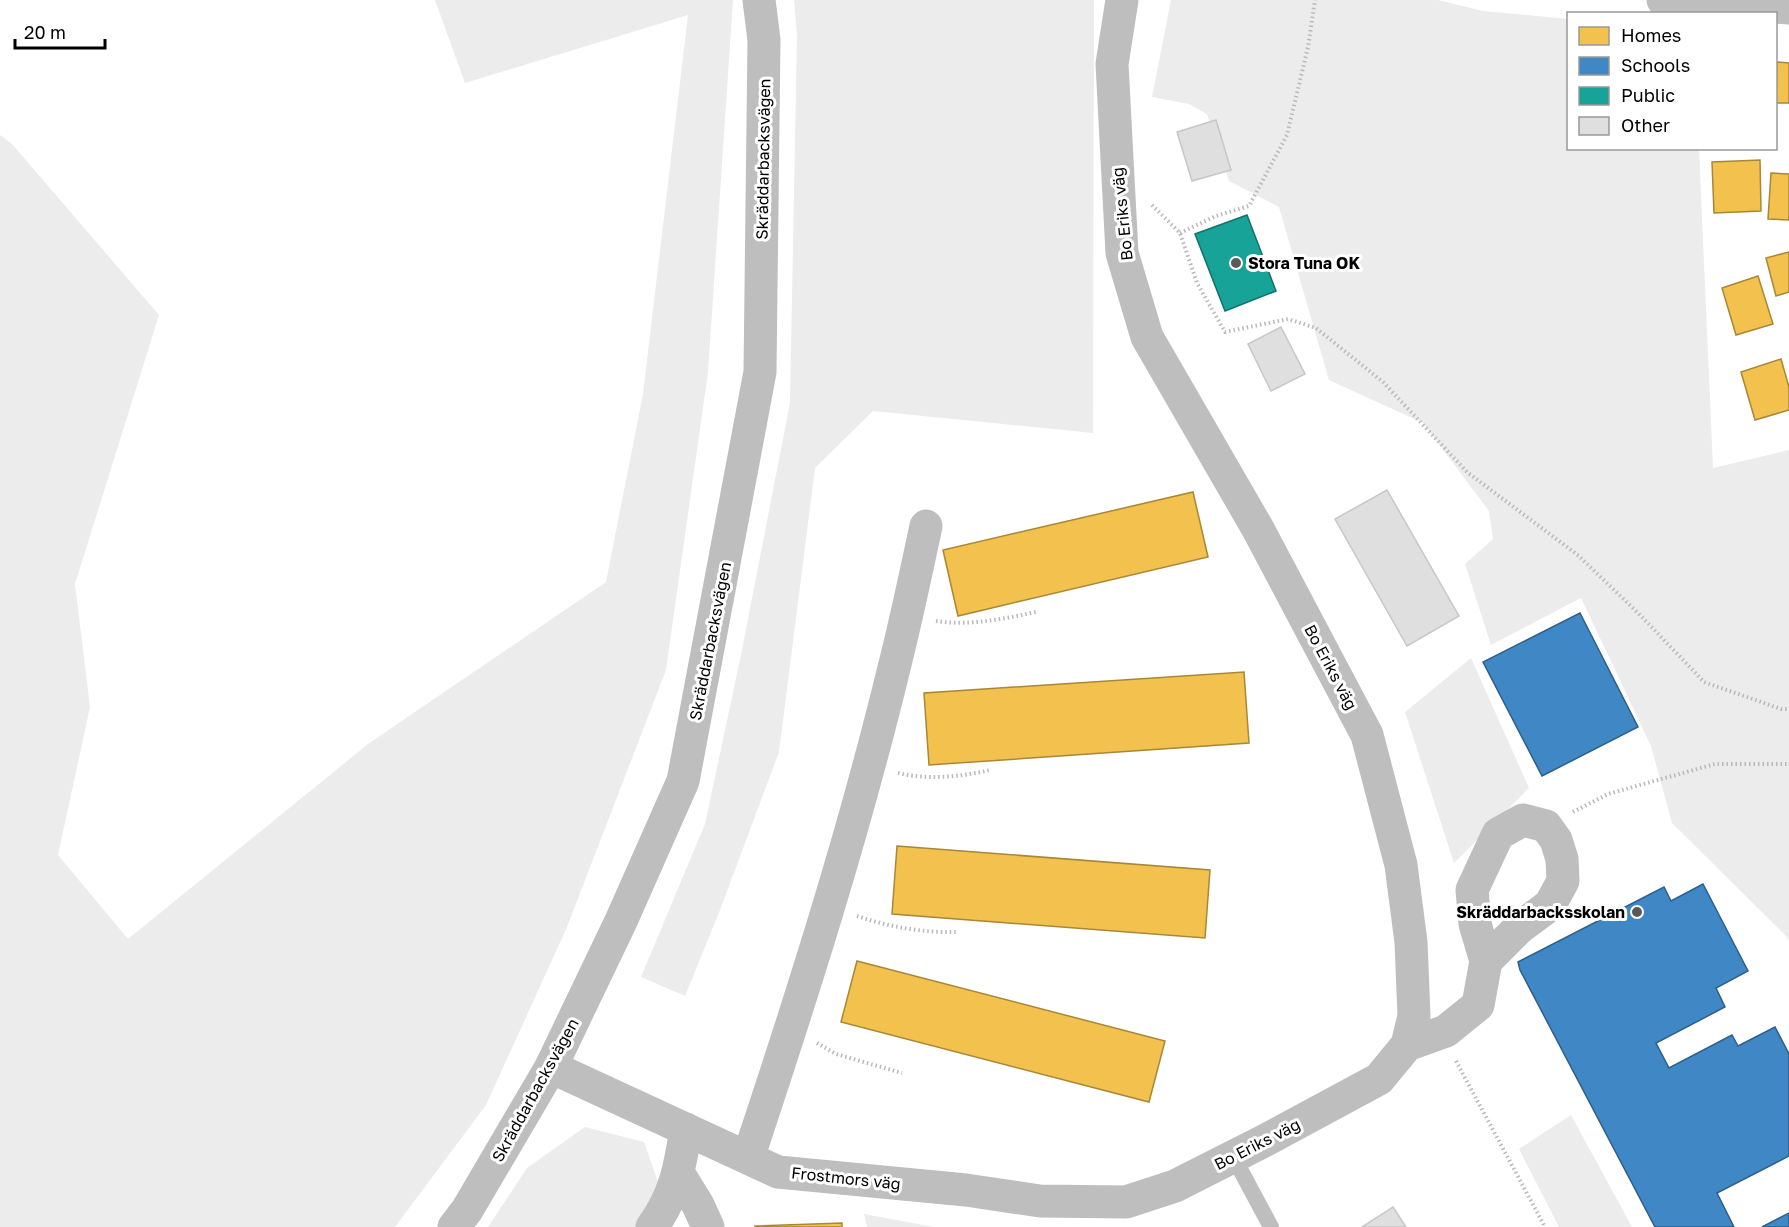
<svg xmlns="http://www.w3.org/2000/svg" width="1789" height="1227" viewBox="0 0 1789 1227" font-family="'Golos Text',sans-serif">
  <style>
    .green { fill: #ececec }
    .homes { fill: #f2c14e; stroke: #a98737; stroke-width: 1.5 }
    .schools { fill: #3f88c5; stroke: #2c5f8a; stroke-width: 1.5 }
    .public { fill: #17a398; stroke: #10726a; stroke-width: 1.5 }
    .building { fill: #dfdfdf; stroke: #c7c7c7; stroke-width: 1.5 }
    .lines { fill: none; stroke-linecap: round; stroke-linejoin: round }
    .path { stroke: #b9b9b9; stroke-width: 4; stroke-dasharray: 1.5 3; stroke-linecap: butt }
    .service { stroke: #bebebe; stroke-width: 16 }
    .minor { stroke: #bebebe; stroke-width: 33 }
    .tertiary { stroke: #bebebe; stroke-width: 33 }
    .poi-dot { fill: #595959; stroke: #fff; stroke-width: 2 }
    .labels { text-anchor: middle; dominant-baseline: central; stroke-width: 6; stroke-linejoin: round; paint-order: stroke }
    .street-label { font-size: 16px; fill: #000; stroke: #fff }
    .poi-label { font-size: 16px; font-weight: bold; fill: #000; stroke: #fff; text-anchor: start }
  </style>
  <rect width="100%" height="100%" fill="#fff"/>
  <path class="green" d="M435 0H733L708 372 666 670 567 927 486 1105 395 1227H0V135L12 144 159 315 75 584 90 707 58 855 128 939 368 744 606 582 643 394 688 15 465 83Z
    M794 0H1094L1093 433 873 411 815 468 779 752 720 910 685 996 641 977 705 824 741 655 790 403 797 35Z
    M1171 0H1438L1483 11 1568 19V148L1699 149 1713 468 1789 450V941L1787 937 1672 823 1651 746 1581 598 1491 645 1465 564 1493 539 1489 511 1423 423 1329 380 1279 207 1229 181 1207 114 1189 104 1152 97Z
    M1471 658 1529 788 1454 863 1405 712Z
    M1571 1115 1632 1227H1559L1519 1149Z
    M585 1127 644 1142 664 1199 643 1227H488L527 1168Z
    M864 1214 934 1227H867Z"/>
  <path class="homes" d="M1777 62 1789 63V103H1776Z
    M1760 160 1761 211 1714 213 1712 162Z
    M1771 173 1789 174V220L1768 219Z
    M1789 252V292L1776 296 1766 258Z
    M1758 276 1773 324 1736 335 1722 288Z
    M1781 359 1789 387V410L1755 420 1741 372Z
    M1193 492 1208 557 958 616 943 550Z
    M1244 672 1249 743 929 765 924 693Z
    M897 846 1210 870 1205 938 892 914Z
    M857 961 1165 1041 1149 1102 841 1022Z
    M842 1223V1227H755V1226Z"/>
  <path class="schools" d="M1580 613 1638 727 1542 776 1483 662Z
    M1703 884 1748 971 1716 988 1725 1007 1656 1043 1669 1068 1732 1035 1738 1046 1775 1027 1789 1054V1156L1717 1193 1734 1227H1655L1520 970 1518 962 1664 887 1671 901Z
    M1789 1213V1227H1762Z"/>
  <path class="public" d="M1247 215 1276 291 1225 311 1195 234Z"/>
  <path class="building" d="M1216 120 1231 170 1192 181 1177 132Z
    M1281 327 1305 374 1271 391 1248 344Z
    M1387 490 1459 616 1407 646 1335 519Z
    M1393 1207 1406 1227H1362Z"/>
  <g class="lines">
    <path class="path" d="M1152 205 1180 233 1197 283 1225 332 1288 319 1316 328 1383 382 1467 472 1579 556 1642 617 1704 682 1781 709H1789
      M1180 233 1216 216 1249 206 1287 135 1308 47 1315 0
      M936 621C970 626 1003 619 1036 612
      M898 773C927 780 961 777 990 770
      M1573 812 1608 794 1715 764H1789
      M857 916C889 927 924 933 958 932
      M817 1043 836 1054 902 1073
      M1456 1061 1545 1227"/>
    <path class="service" d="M1233 1156 1271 1227"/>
    <path class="minor" d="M1663 0 1789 8
      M1407 1045 1446 1031 1478 1005 1486 961 1475 924 1472 890 1498 834 1523 820 1546 826 1556 840 1562 859 1563 881 1550 905 1519 928 1486 961
      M551 1067 778 1172 966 1190 1040 1201 1126 1202 1175 1186 1262 1142 1379 1079 1407 1045 1414 1016 1411 942 1401 865 1367 735 1258 529 1147 337 1122 253 1112 64 1122 0
      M748 1158C802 996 854 833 894 668 906 621 916 573 926 526
      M679 1174 698 1205 708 1227
      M652 1227C675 1196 680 1167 686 1129"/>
    <path class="tertiary" d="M454 1227 467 1210 551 1067 621 921 683 781 760 372 764 40 759 0"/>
  </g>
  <g class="poi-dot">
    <circle cx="1236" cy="263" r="6"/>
    <circle cx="1637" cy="912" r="6"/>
  </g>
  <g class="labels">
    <g class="street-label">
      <text transform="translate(763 159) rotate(-89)">Skräddarbacksvägen</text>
      <text transform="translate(1122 214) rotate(-96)">Bo Eriks väg</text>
      <text transform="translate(710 641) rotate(-79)">Skräddarbacksvägen</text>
      <text transform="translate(1331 667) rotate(62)">Bo Eriks väg</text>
      <text transform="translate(535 1090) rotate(-61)">Skräddarbacksvägen</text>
      <text transform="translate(1257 1144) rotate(-27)">Bo Eriks väg</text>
      <text transform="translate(846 1178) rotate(6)">Frostmors väg</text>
    </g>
    <g class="poi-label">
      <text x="1248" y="263">Stora Tuna OK</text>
      <text x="1625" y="912" text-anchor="end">Skräddarbacksskolan</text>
    </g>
  </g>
  <rect x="1567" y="12" width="210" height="138" fill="#ffffff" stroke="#999999" stroke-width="1.5"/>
  <rect x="1579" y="27" width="30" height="18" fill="#f2c14e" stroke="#999999" stroke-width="1.5"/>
  <text x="1621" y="42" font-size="18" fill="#000000">Homes</text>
  <rect x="1579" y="57" width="30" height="18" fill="#3f88c5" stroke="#999999" stroke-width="1.5"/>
  <text x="1621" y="72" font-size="18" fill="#000000">Schools</text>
  <rect x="1579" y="87" width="30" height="18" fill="#17a398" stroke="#999999" stroke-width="1.5"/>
  <text x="1621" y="102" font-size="18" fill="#000000">Public</text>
  <rect x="1579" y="117" width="30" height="18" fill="#dfdfdf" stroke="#999999" stroke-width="1.5"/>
  <text x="1621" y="132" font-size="18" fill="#000000">Other</text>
  <path d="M15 39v9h90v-9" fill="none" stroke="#000000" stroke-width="3"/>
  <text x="24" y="39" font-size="18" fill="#000000" stroke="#ffffff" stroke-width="4.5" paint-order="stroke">20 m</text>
</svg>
